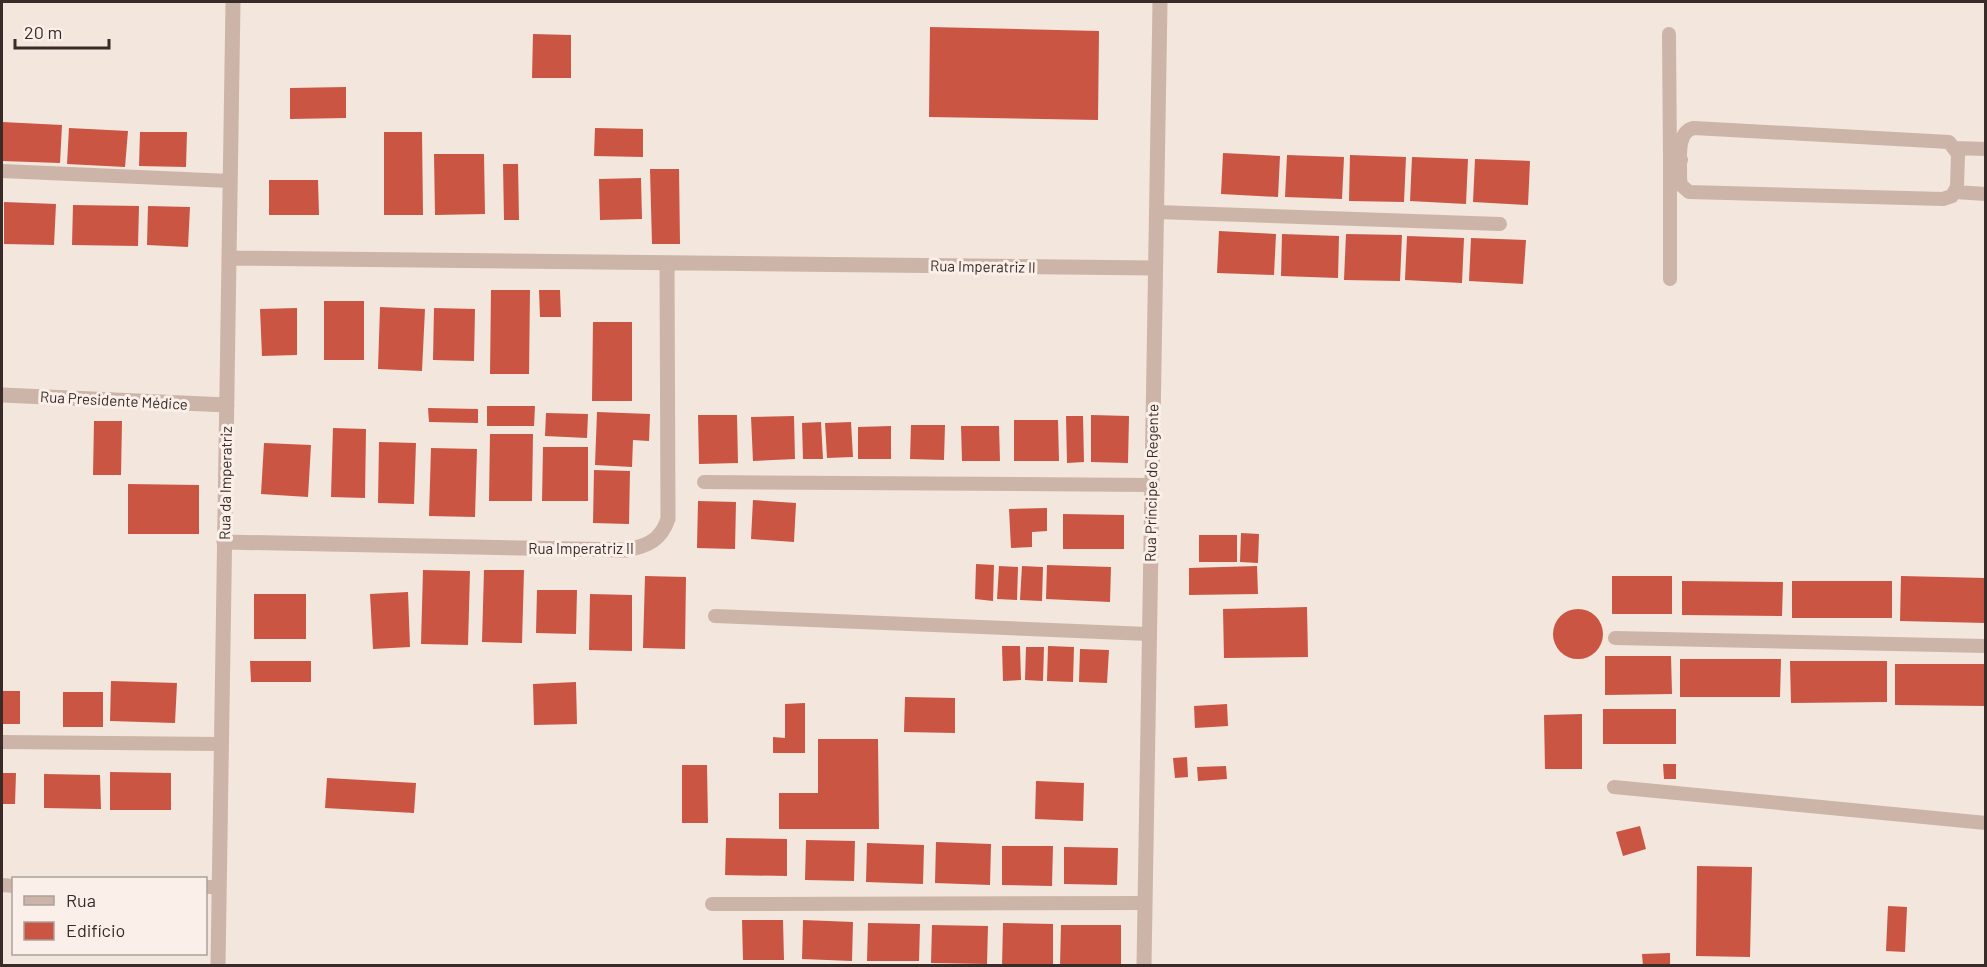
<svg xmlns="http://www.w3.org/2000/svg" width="1987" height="967" viewBox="0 0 1987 967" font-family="Barlow,sans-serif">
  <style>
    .building { fill: #ca5543 }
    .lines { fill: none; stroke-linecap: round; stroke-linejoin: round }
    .service { stroke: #ccb4a8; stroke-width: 14 }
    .minor { stroke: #ccb4a8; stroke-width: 15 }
    .labels { text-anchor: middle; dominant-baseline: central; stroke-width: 6; stroke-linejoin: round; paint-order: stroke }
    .street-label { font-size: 15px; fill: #382b28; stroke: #faf0e9 }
  </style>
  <rect width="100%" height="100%" fill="#f3e6dc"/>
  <path class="building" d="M930 27 1099 31 1098 120 929 117Z
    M533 34 571 35V78H532Z
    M346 87V118L290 119V88Z
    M2 122 62 125 60 163 2 161Z
    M69 128 128 131 125 167 67 164Z
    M595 128 643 129V157L594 156Z
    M140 132H187L186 167 139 166Z
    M384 132H422L423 215H384Z
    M1223 153 1280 156 1278 197 1221 194Z
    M434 154H484L485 214 435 215Z
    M1287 155 1344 157 1342 199 1285 197Z
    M1350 155 1406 157 1404 202 1349 201Z
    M1412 157 1468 159 1466 204 1410 201Z
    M1475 159 1530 161 1528 205 1473 202Z
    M503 164H518L519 220H504Z
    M650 169H679L680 244H652Z
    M641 178 642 219 600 220 599 179Z
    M269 180H318L319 215H269Z
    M4 202 56 204 54 245 4 244Z
    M73 205 139 206 138 246 72 245Z
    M148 206 190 207 188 247 147 245Z
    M1219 231 1276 234 1274 275 1217 273Z
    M1282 234 1339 236 1338 278 1281 276Z
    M1346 234 1402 235 1400 281 1344 280Z
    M1407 236 1464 238 1462 283 1405 280Z
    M1471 238 1526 240 1523 284 1469 281Z
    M491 290H530L529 374H490Z
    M539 290H560L561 317H540Z
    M324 301H364V360H324Z
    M380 307 425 309 422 371 378 369Z
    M297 308V355L262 356 260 309Z
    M434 308 475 309 474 361 433 360Z
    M593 322H632V401H592Z
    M487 406H535L534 426H487Z
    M428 408 478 409V423L429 422Z
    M597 412 650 414 649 441 633 440 632 467 595 465Z
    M546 413 588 414 587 438 545 436Z
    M698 415H737L738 463 699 464Z
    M1091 415 1129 416 1128 463 1091 462Z
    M794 416 795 459 753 461 751 417Z
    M1066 416H1083L1084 462 1067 463Z
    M1014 420H1058L1059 461H1014Z
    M94 421H122L121 475H93Z
    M821 422 823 459H803L802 423Z
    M851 422 853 457 827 458 825 423Z
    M911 425H945L944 460 910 459Z
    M891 426V459H858V427Z
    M961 426H999L1000 461H962Z
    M333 428 366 429 365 498 331 497Z
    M490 434H533L532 501H489Z
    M379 442 416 443 414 504 378 503Z
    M264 443 311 445 308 497 261 494Z
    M543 447H588V501H542Z
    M431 448 477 449 475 517 429 516Z
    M594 470 630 471 629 524 593 523Z
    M128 484 199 485V534H128Z
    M753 500 796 503 794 542 751 539Z
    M698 501 736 502 735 549 697 548Z
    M1047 508V531L1032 532V547L1011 548 1009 509Z
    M1063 514 1124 515V549H1063Z
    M1241 533 1259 534 1258 563 1240 562Z
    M1199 535H1237V562H1199Z
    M976 564 994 565 993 601 975 599Z
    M1047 565 1111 567 1110 602 1046 599Z
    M999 566 1018 567 1017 600 997 599Z
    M1022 566 1043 567 1042 601 1020 600Z
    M1257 566 1258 594 1189 595V568Z
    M423 570 470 571 468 645 421 644Z
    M484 570H524L522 643 482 642Z
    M645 576 686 577 685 649 643 648Z
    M1612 576H1672V614H1612Z
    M1901 576 1986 578V623L1900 621Z
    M1682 581 1783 582 1782 616 1682 615Z
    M1792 581H1892V618H1792Z
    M537 590H577L576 634 536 633Z
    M408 592 410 647 373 649 370 594Z
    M254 594H306V639H254Z
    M590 594 632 595V651L589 650Z
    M1307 607 1308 657 1224 658 1223 609Z
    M1553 634a25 25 0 1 1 50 0a25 25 0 1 1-50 0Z
    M1002 646H1020L1021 680 1003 681Z
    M1048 646 1074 647 1073 682 1047 681Z
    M1026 647H1044L1043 681 1025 680Z
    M1080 649 1109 650 1107 683 1079 682Z
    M1605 656H1671L1672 694 1605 695Z
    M1680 659H1781L1780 697H1680Z
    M250 661H311V682H251Z
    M1790 661H1887V702L1791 703Z
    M1895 664H1986V706L1895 705Z
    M111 681 177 683 175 723 110 721Z
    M576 682 577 724 534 725 533 684Z
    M2 691H20V724H2Z
    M63 692H103V727H63Z
    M905 697 955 698V733L904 732Z
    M805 703V753H773V737L785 738V704Z
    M1227 704 1228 726 1195 728 1194 706Z
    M1603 709H1676V744H1603Z
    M1582 714V769H1545L1544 715Z
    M818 739H878L879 829H779V793H818Z
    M1187 757 1188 777 1175 778 1173 758Z
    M1663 764H1676V779H1664Z
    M682 765H707L708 823H682Z
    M1226 766 1227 779 1198 781 1197 767Z
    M110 772 171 773V810H110Z
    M2 773H16L15 804H2Z
    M44 774 100 775 101 809 44 808Z
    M327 778 416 783 414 813 325 808Z
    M1036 781 1084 783 1083 821 1035 819Z
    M1640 826 1646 849 1623 856 1616 832Z
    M726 838 787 839V876L725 875Z
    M806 840 855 841 854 881 805 880Z
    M936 842 991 844 990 885 935 883Z
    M867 843 924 845 923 884 866 882Z
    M1002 846H1053L1052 886 1002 885Z
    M1064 847 1118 848 1117 885 1064 884Z
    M1697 866 1752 867 1750 957 1696 956Z
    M1888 906 1907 907 1905 952 1886 951Z
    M742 920H783L784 960H743Z
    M803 920 853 922 852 961 802 959Z
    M868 923 920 924 919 961H867Z
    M1003 923 1053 924V966H1002Z
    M932 925 988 926 987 964 931 963Z
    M1061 925H1121V966H1060Z
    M1670 953V966H1643L1642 954Z"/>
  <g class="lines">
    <path class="service" d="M1669 34 1670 159
      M1694 128 1949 142 1958 154 1957 187 1952 196 1943 199 1689 192 1681 185 1680 179C1681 164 1675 131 1694 128Z
      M1956 148 1986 149
      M2 171 230 181
      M1955 192 1986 194
      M1157 212 1500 224
      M1670 279V159L1681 160
      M704 482 1150 485
      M715 616 1148 634
      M1615 638 1986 646
      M2 742 221 744
      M1614 787 1986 823
      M2 885 14 886
      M206 887H219
      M712 904 1145 903"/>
    <path class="minor" d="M229 258 1155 268
      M2 395 227 405
      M224 542 626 550C648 546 661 540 668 519L667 263
      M218 966 233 2
      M1144 966 1160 2"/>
  </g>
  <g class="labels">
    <g class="street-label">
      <text transform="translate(983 266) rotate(1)">Rua Imperatriz II</text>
      <text transform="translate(114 400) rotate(3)">Rua Presidente Médice</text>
      <text transform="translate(225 483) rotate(-89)">Rua da Imperatriz</text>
      <text transform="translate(1151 483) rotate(-89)">Rua Príncipe do Regente</text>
      <text x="581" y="548">Rua Imperatriz II</text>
    </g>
  </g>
  <rect width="1987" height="967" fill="none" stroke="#382b28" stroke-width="6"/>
  <rect x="12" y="877" width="195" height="78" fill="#faf0e9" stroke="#aca19c" stroke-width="1.5"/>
  <rect x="24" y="896" width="30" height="9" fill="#ccb4a8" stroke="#aca19c" stroke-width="1.5"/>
  <text x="66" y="907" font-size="18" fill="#382b28">Rua</text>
  <rect x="24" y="922" width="30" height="18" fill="#ca5543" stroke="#aca19c" stroke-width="1.5"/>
  <text x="66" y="937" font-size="18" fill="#382b28">Edifício</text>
  <path d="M15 39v9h94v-9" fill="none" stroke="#382b28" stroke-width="3"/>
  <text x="24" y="39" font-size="18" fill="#382b28" stroke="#faf0e9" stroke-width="4.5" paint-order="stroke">20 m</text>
</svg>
